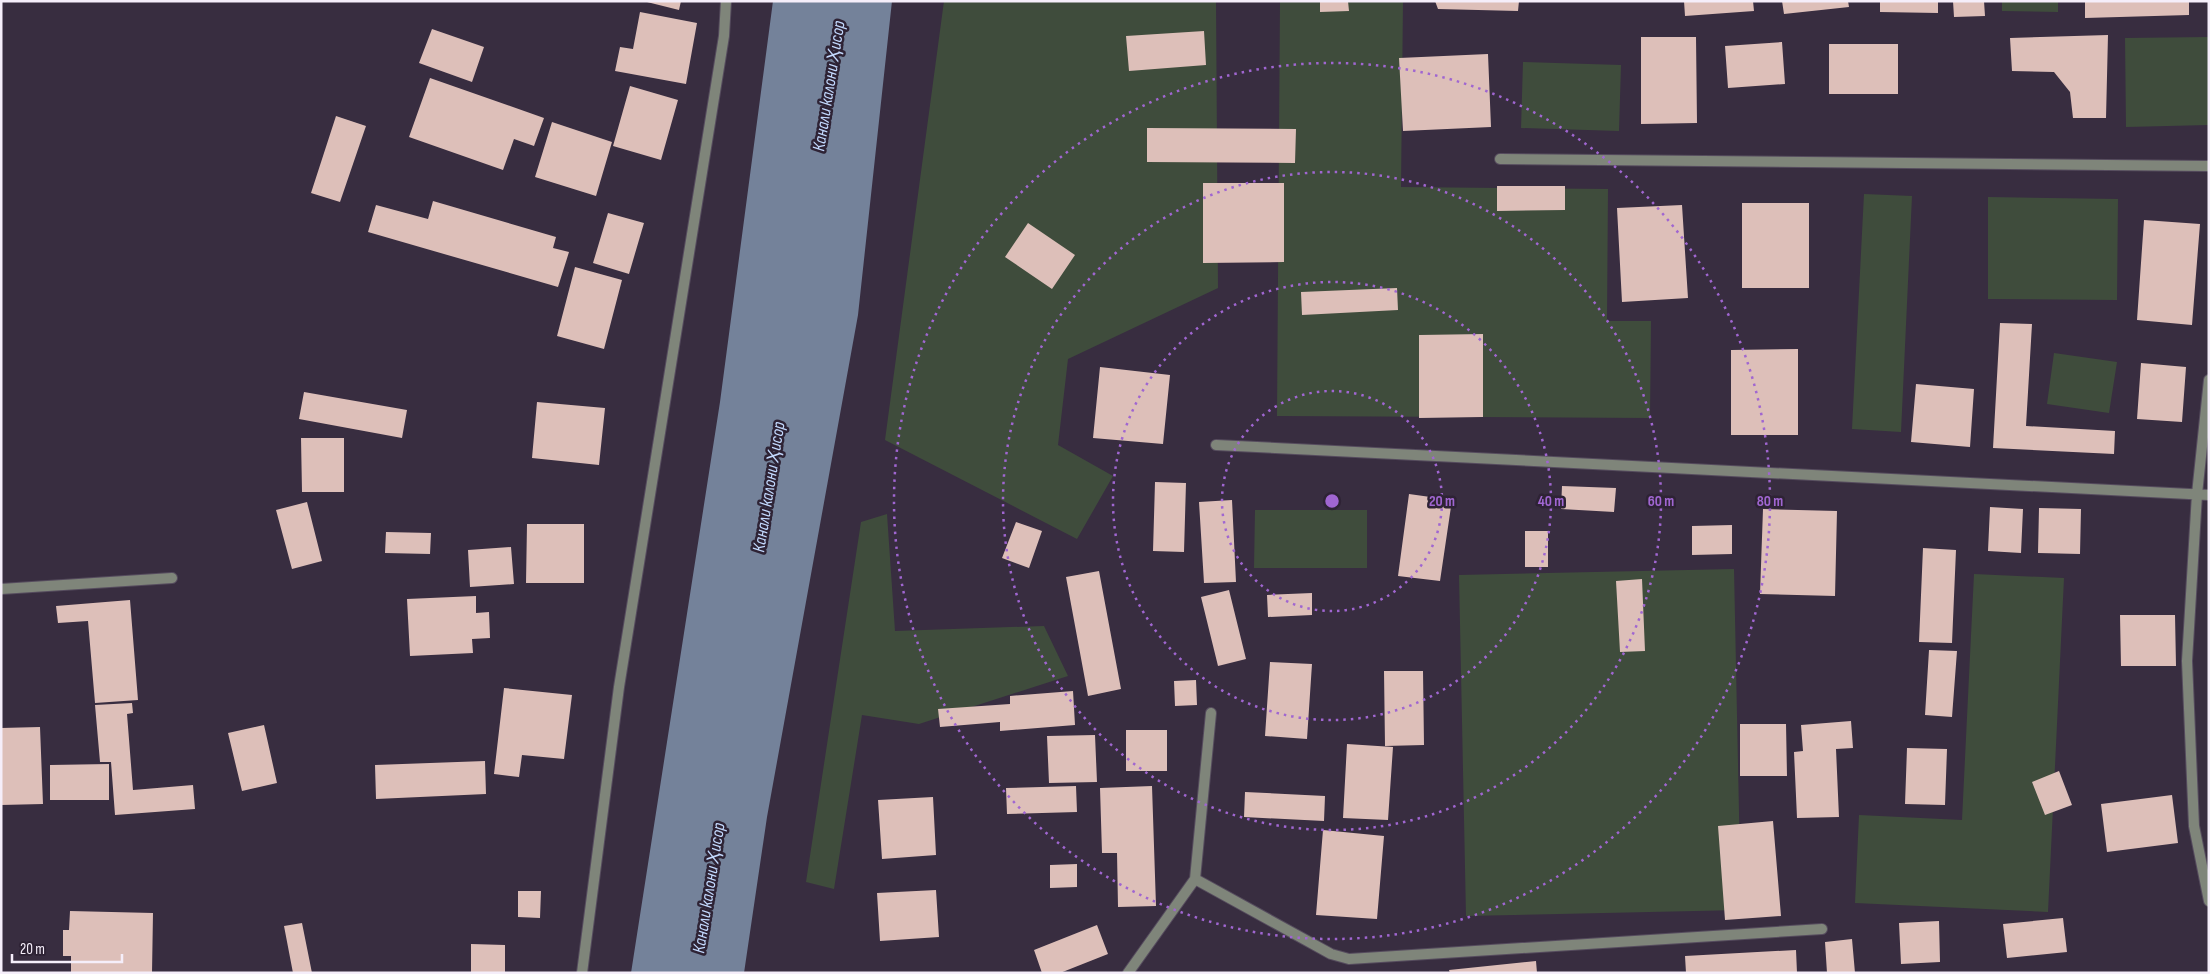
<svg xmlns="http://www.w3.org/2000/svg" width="2210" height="974" viewBox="0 0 2210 974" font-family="'Sofia Sans Condensed',sans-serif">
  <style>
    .green { fill: #3f4c3c }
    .water { fill: #74829a }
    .building { fill: #ddbfb9 }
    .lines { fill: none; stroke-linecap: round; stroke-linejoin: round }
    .lane-casing { stroke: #564c5e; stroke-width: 12 }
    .street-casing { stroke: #564c5e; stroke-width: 12 }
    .lane { stroke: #7f857a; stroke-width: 10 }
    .street { stroke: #7f857a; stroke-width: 10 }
    .ring { fill: none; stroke: #a066d1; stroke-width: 2.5; stroke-dasharray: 2.5 5 }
    .labels { text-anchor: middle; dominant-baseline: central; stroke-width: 5; stroke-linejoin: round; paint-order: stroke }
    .water-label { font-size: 18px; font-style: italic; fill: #c3d9fe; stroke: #2e2335 }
    .centre { fill: #a066d1; stroke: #2e2335; stroke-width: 2.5 }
    .ring-label { font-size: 15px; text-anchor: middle; font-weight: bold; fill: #a066d1; stroke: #2e2335; stroke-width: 5; stroke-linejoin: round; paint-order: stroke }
  </style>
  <rect width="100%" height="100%" fill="#382d40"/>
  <path class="green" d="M944 1H1216L1218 288 1068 359 1058 445 1113 476 1077 539 885 440Z
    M1280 1H1403L1401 187 1608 189 1607 321H1651L1650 418 1277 416Z
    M2002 1H2058V12L2002 11Z
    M2209 37V125L2126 127 2125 38Z
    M1523 62 1621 65 1619 131 1521 128Z
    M1864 194 1912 196 1901 432 1852 429Z
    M1988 197 2118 199 2117 300 1988 299Z
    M2054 353 2117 362 2109 413 2047 404Z
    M1255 510H1367V568H1254Z
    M887 514 895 631 1044 626 1068 676 919 724 862 715 834 889 806 882 861 522Z
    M1734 569 1741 910 1466 916 1459 575Z
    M1974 574 2064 578 2048 912 1855 903 1859 815 1962 820Z"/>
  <path class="water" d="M773 1H892L858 315 767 817 744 973H631L720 402Z"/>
  <path class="building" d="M643 1H681L679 10Z
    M1320 1H1348L1349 11 1320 12Z
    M1435 1H1519L1518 11 1438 9Z
    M1684 1H1753L1754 11 1685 16Z
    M1782 1H1848L1849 7 1784 14Z
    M1880 1H1938V13L1880 12Z
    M1953 1H1984L1985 16 1954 17Z
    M2085 1H2189V15L2085 18Z
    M640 12 697 23 686 84 615 71 620 47 633 49Z
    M432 29 484 47 472 82 419 63Z
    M1204 31 1206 65 1129 71 1126 36Z
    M2108 35 2106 118H2073L2070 92 2054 72 2012 71 2010 38Z
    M1641 37H1696L1697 123 1641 124Z
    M1782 42 1785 84 1728 88 1725 46Z
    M1829 44H1898V94H1829Z
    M1488 54 1491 127 1403 131 1399 58Z
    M430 78 544 118 534 146 514 139 503 170 409 137Z
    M630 86 678 100 661 160 613 146Z
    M336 116 366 126 340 202 311 193Z
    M552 122 612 142 596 196 535 177Z
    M1147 128 1296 129 1295 163 1147 162Z
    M1203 183H1284V262L1203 263Z
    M1497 186H1565V210L1497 211Z
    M433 201 556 237 553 248 569 252 558 287 368 232 376 205 428 219Z
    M1742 203H1809V288H1742Z
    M1682 205 1688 298 1622 302 1617 208Z
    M608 213 644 223 629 274 593 263Z
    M2144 220 2200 224 2192 325 2137 320Z
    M1028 223 1075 255 1052 289 1005 257Z
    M575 267 622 280 604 349 557 336Z
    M1397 288 1398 310 1302 315 1301 292Z
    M2000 323 2032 324 2026 426 2115 431 2114 454 1993 448Z
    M1483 334V417L1419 418V335Z
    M1798 349V435H1731V350Z
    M2141 363 2186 367 2182 422 2137 419Z
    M1100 367 1170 375 1163 444 1093 438Z
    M1916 384 1974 389 1970 447 1911 442Z
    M304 392 407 410 402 438 299 419Z
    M537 402 605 408 599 465 532 458Z
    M301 438H344V492H302Z
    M1155 482 1186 483 1184 552 1153 551Z
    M1562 486 1616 488 1614 512 1561 509Z
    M1409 494 1452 500 1440 581 1398 576Z
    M1232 500 1236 582 1204 583 1199 502Z
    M307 502 322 561 292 569 276 510Z
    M1990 507 2023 509 2021 553 1988 551Z
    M2039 508 2081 509 2080 554 2038 553Z
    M1763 509 1837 511 1835 596 1760 594Z
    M1016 522 1042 531 1029 568 1002 558Z
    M527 524H584V583H526Z
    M1732 525V554L1692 555V526Z
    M1525 531H1548V567H1525Z
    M386 532 431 533 430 554 385 553Z
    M511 547 514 584 470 587 468 550Z
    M1923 548 1956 550 1952 643 1919 642Z
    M1099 571 1121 689 1088 696 1066 577Z
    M1642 579 1645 651 1620 652 1616 581Z
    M1229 590 1246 659 1218 666 1201 597Z
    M1312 593V615L1268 617 1267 595Z
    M476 596V613L489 612 490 638 472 639 473 653 410 656 407 599Z
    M130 600 138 700 95 703 88 621 58 623 56 606Z
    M2120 615H2175L2176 666H2121Z
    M1929 650 1957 651 1952 717 1925 715Z
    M1270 662 1312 664 1307 739 1265 736Z
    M1384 671H1423L1424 745 1385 746Z
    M1196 680 1197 705 1175 706 1174 681Z
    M504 688 572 695 564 759 522 755 519 777 494 774Z
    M1073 691 1075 725 1000 731V722L940 727 938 709 1010 704V696Z
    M132 703 133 713 127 714 133 790 193 785 195 809 115 815 111 762H100L95 705Z
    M1851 721 1853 748 1836 749 1839 817 1797 818 1794 752 1803 751 1801 725Z
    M1740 724H1786L1787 776H1740Z
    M264 725 277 783 242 791 228 733Z
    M40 727 43 804 1 805V728Z
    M1126 730H1167V771H1126Z
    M1095 735 1097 782 1049 783 1047 736Z
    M1347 744 1393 747 1388 820 1343 818Z
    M1907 748 1947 749 1945 805 1905 804Z
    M485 761 486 794 376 799 375 765Z
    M109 764V800H50V765Z
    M2059 771 2072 805 2045 815 2032 782Z
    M1076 786 1077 812 1007 814 1006 788Z
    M1152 786 1156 906 1118 907 1117 853H1102L1100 788Z
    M1245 792 1325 796 1324 821 1244 817Z
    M2172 795 2178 843 2107 852 2101 804Z
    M933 797 936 855 882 859 878 800Z
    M1773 821 1781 916 1725 920 1718 826Z
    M1323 830 1384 836 1377 919 1316 915Z
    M1077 864V887L1050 888V865Z
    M936 890 939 937 880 941 877 893Z
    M518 891H541L540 918 518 917Z
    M70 911 153 913 152 973H71V956H63V930H69Z
    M2063 918 2067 952 2007 958 2003 924Z
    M1939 921 1940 962 1901 964 1899 923Z
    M302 923 312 973H293L284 926Z
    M1097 925 1108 954 1060 973H1042L1034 950Z
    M1852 939 1855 973H1827L1825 942Z
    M471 944 505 945V972H471Z
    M1796 950 1797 973H1686L1685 956Z
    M1536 961 1537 973H1450L1449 970Z"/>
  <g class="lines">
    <defs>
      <path id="lane" d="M1500 159 2209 166
        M2209 380 2197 494 2187 661 2194 826 2209 901
        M1216 445 2209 495
        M1 589 172 578
        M1195 879 1211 713
        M1128 973 1195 879 1331 954 1349 959 1822 929"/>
      <path id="street" d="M582 973 619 687 724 36 726 1"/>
    </defs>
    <use href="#lane" class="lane-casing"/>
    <use href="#street" class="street-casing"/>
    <use href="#lane" class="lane"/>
    <use href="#street" class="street"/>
  </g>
  <g class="ring">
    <circle cx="1332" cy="501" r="110"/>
    <circle cx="1332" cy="501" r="219"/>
    <circle cx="1332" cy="501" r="329"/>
    <circle cx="1332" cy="501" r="438"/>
  </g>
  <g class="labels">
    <g class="water-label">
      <text transform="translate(829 86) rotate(-81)">Канали калони Ҳисор</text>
      <text transform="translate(769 487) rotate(-81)">Канали калони Ҳисор</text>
      <text transform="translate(709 888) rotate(-81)">Канали калони Ҳисор</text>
    </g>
  </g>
  <circle cx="1332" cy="501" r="8" class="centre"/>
  <g class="ring-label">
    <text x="1442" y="506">20 m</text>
    <text x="1551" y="506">40 m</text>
    <text x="1661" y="506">60 m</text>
    <text x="1770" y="506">80 m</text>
  </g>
  <rect width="2210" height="974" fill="none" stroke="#f5eefa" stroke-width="5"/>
  <path d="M12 954v8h110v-8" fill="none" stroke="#f5eefa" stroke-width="2.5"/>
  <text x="20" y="954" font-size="15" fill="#f5eefa" stroke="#2e2335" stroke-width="4" paint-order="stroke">20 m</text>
</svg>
